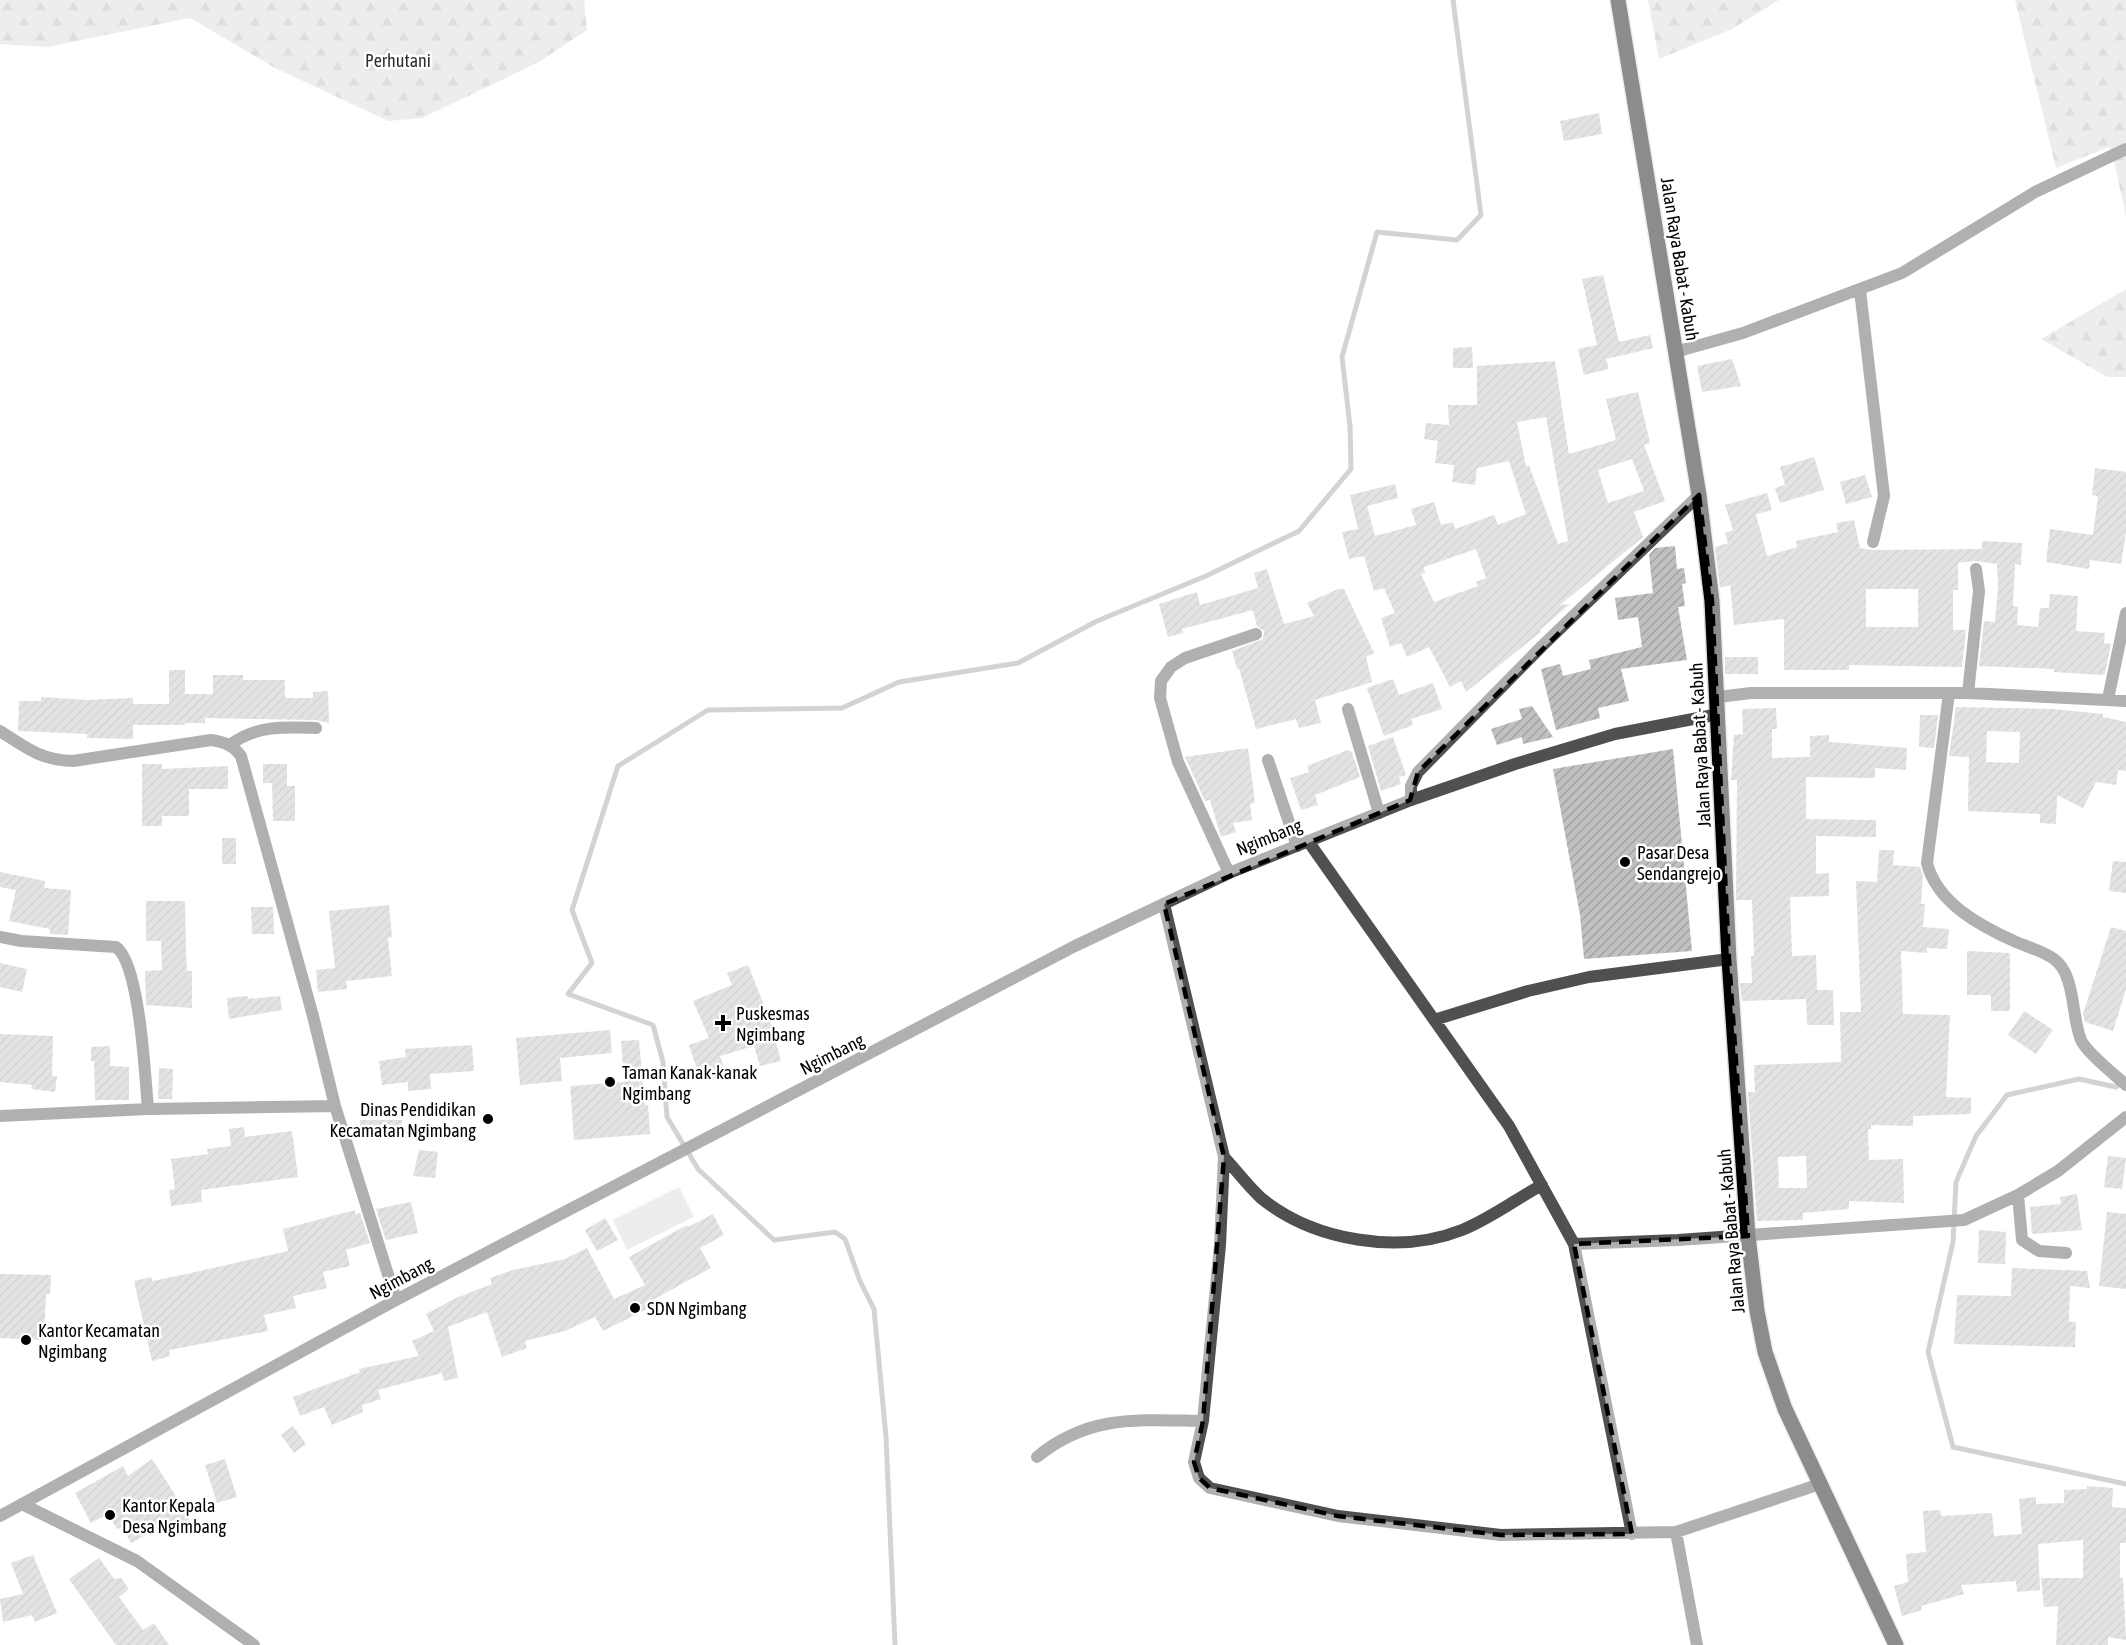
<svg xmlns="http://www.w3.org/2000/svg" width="2126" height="1645" viewBox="0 0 2126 1645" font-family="'Asap Condensed',sans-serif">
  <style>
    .forest { fill: url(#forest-firs) }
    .garden { fill: #d7d7d7 }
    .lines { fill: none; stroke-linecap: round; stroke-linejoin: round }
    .stream { stroke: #9e9e9e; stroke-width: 5 }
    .building { fill: url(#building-hatch); fill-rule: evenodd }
    .primary-casing { stroke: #dbdbdb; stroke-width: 18 }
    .minor { stroke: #505050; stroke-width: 12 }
    .tertiary { stroke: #505050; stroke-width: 12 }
    .primary { stroke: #000; stroke-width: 15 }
    .marked { fill: none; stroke: #000; stroke-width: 4.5; stroke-dasharray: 12 8; stroke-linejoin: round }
    .poi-dot { fill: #000; stroke: #fff; stroke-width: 2 }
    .labels { text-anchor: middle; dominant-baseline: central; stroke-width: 5; stroke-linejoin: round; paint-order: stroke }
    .park-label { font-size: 18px; fill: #2e2e2e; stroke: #fff }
    .street-label { font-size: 18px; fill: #000; stroke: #fff }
    .poi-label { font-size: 18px; fill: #000; stroke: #fff; text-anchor: start }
  </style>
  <defs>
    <pattern id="forest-firs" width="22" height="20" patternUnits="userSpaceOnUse" patternTransform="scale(1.5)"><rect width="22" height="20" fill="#d7d7d7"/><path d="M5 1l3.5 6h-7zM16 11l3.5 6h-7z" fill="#b7b7b7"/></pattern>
    <pattern id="building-hatch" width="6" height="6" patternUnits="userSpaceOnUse" patternTransform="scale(1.5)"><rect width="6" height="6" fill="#c0c0c0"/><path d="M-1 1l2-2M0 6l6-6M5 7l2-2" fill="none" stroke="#a3a3a3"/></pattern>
  </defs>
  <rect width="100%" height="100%" fill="#fff"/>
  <path class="forest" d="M0 0H584L587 30 537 63 422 118 388 121 275 68 190 18 47 47 0 44Z
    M1648 0H1779L1732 29 1659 59Z
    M2015 0H2126V217L2114 160 2109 147 2056 168Z
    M2126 289V377H2107L2041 339Z"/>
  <path class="garden" d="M679 1187 694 1217 627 1250 613 1220Z"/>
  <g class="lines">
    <path class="stream" d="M2123 1081 2116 1087 2079 1079 2007 1095 1976 1136 1956 1182 1953 1242 1928 1352 1953 1447 2126 1484
      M895 1645 886 1437 874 1309 860 1281 845 1239 835 1232 774 1240 698 1169 667 1117 663 1062 653 1025 568 994 592 963 572 910 618 766 708 710 842 708 899 682 1018 663 1097 621 1206 576 1299 531 1351 469 1350 426 1342 357 1377 232 1457 240 1481 215 1453 0"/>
  </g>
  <path class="building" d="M1599 113 1602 134 1564 141 1560 121Z
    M1603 275 1619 342 1650 335 1653 348 1606 359 1609 369 1584 375 1578 349 1597 345 1582 279Z
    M1472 347 1473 368H1453V348Z
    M1732 359 1741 386 1702 392 1697 366Z
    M1555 361 1569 454 1616 440 1606 399 1638 392 1650 443 1644 445 1665 501 1634 512 1643 537 1560 605 1570 604 1540 630 1541 632 1466 692 1461 681 1450 687 1429 647 1407 657 1401 643 1390 647 1381 618 1395 613 1384 588 1374 591 1364 556 1349 559 1342 532 1358 529 1350 495 1395 484 1398 498 1367 506 1375 536 1416 525 1411 509 1434 502 1441 525 1453 522 1455 529 1494 515 1498 525 1526 514 1509 461 1477 468 1475 485 1452 482 1454 465 1435 463 1438 441 1424 439 1426 423 1449 425 1448 405H1477V366ZM1546 417 1568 541 1558 544 1529 465 1526 466 1517 422ZM1632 459 1644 491 1608 503 1598 470ZM1476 549 1486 578 1476 582 1478 586 1434 602 1421 574 1425 573 1424 567Z
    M1814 457 1824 490 1780 503 1775 488 1785 485 1780 467Z
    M2095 468 2126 472V532L2121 564 2090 560 2089 569 2046 562 2050 529 2093 535 2098 496 2092 495Z
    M1865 475 1872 497 1846 504 1840 482Z
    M1767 493 1772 510 1756 514 1767 556 1797 547 1796 541 1838 532 1836 523 1854 520 1860 548 1872 550 1982 549V541L2022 543 2021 565 2015 564 2013 606 2018 607 2017 625 2038 627 2040 608H2049L2050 594 2078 596 2076 631 2105 633 2104 643 2111 644 2105 673 2103 675 2054 672V669L1979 666 1984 621 1995 622 1998 586 1997 564 1975 561 1958 563V590H1953V630H1966L1962 667 1849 665V670H1784V619L1734 625 1730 585 1720 588 1715 547 1728 543 1725 533 1733 530 1725 505ZM1866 589H1918V627H1866Z
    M1675 546 1677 569 1684 568 1686 583 1682 584 1685 606 1678 607 1687 660 1621 669 1629 701 1598 708 1600 718 1556 730 1541 669 1560 664 1563 676 1591 669 1589 660 1642 647 1638 617 1618 620 1615 598 1653 593 1649 555 1655 548Z
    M1267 569 1284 624 1314 616 1307 603 1338 589H1344L1374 653 1366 657 1372 682 1315 700 1321 723 1299 728 1296 719 1256 729 1239 668 1237 669 1232 651 1263 639 1264 631 1257 626 1253 610 1182 629 1183 633 1168 637 1159 604 1197 592 1200 605 1258 588 1254 573Z
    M1725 657H1758V674H1725Z
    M169 670H185V694H213V675H243V680H285V698H313V692L328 691 329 723 316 720 205 718V723H185V725H133V739L87 738V734L18 731 19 701H41V697L87 700 133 698V704H169Z
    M1393 679 1399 695 1433 683 1442 709 1411 719 1413 725 1384 736 1367 688Z
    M1532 706 1553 737 1523 744 1522 737 1497 745 1491 729 1522 719 1519 709Z
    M1956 707 2053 709 2103 714V717L2126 722V771L2118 770 2116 785 2096 782 2083 808 2057 795 2056 824 2040 823V814L1968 811 1969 757 1949 756ZM1987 731 2020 732 2019 763 1986 762Z
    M1776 708 1777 729H1772V758L1810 757V736L1829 735V742L1907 748 1906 770 1875 768V778L1806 777V819L1876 820V837L1816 836V874L1829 873V896L1790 897 1792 956 1816 955 1817 990H1833L1834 1025H1807L1806 999 1742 1001 1740 983H1752L1751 956H1754L1752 900H1736L1737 780H1731L1734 735 1743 734 1742 709Z
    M1920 715H1938L1934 748 1919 747Z
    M1393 737 1406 775 1399 777 1401 784 1381 791 1368 746Z
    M1248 748 1255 803 1250 804 1252 820 1233 823 1236 832 1221 837 1210 800 1205 801 1185 757Z
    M1673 749 1692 951 1584 959 1580 915 1553 769Z
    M1348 750 1352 752 1360 777 1315 795 1318 805 1301 810 1290 778 1309 772 1307 766Z
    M142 764H162V769L228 766V789H189V816H162V826H142Z
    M263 764H287V786H295V821H273L272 783H263Z
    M222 838H236V864H222Z
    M1879 850H1894L1893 865 1920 867 1923 875 1921 904H1925L1923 927 1949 929 1947 949 1927 948V953L1901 951 1903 1014 1950 1015 1946 1097 1971 1098V1114L1913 1116V1126L1871 1125V1129H1868L1869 1160 1903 1159 1904 1203 1849 1201V1209L1803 1213V1220L1757 1221 1748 1092H1755L1754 1065 1841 1062 1840 1012H1861L1856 881 1877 882ZM1806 1156 1807 1188H1779L1778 1157Z
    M2113 861 2126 862V893L2109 891Z
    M0 872 45 881 44 888 71 890 68 935 50 934V929L9 921 16 890 0 887Z
    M146 901H185L186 952 187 971H192V1008L146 1005 145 971 162 970 161 941H146Z
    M389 905 392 937 388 938 392 976 346 981 347 989 318 992 316 970 335 968 329 911Z
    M251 907H273L274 934H252Z
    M2111 927 2126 931V989L2113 1031 2085 1022 2083 1014Z
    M1967 951 2010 953V1011H1991V995H1967Z
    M0 963 27 969 22 992 0 987Z
    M748 965 770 1020 781 1061 760 1066 754 1046 720 1056 726 1074 701 1082 689 1045 709 1038 693 1001 732 985 727 973Z
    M248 996V999L280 996 282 1010 229 1019 227 998Z
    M2024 1011 2053 1030 2036 1054 2008 1035Z
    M610 1030 612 1053 560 1058 562 1081 520 1085 516 1038Z
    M0 1034 53 1036 52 1076H57L55 1092 31 1089 32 1085 0 1082Z
    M639 1040 645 1105H648L650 1134 574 1140 570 1086 624 1082 621 1041Z
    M472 1045 474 1071 430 1074 431 1089 408 1091V1082L382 1085 379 1061 406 1057 405 1049Z
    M110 1046V1066L129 1067V1100H95L94 1061H91V1047Z
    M159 1068 173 1069 172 1099H158Z
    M360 1120H402V1136L361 1137Z
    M244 1127 245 1137 292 1131 298 1177 201 1190 202 1202 171 1206 169 1190 175 1189 171 1159 208 1154 207 1149 231 1146 229 1129Z
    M419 1150 438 1152 435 1178 413 1176Z
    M2108 1156 2126 1158 2122 1189 2104 1187Z
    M2077 1194 2082 1230 2032 1234 2030 1207 2061 1204 2060 1197Z
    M411 1202 418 1233 386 1240 376 1209Z
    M355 1210V1214L360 1213 370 1243 346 1250 350 1266 323 1272 327 1288 293 1296 296 1308 264 1315 268 1331 169 1350 170 1356 152 1361 134 1281 151 1277 152 1281 187 1274 288 1251 283 1229Z
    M2107 1212 2126 1214V1289L2099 1286Z
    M713 1214 724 1235 700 1248 711 1268 647 1303 649 1308 603 1331 595 1317 565 1331 525 1341 527 1348 502 1357 487 1312 448 1327 458 1378 444 1381 442 1373 378 1390 381 1399 362 1405 363 1412 332 1425 324 1407 300 1416 293 1397 360 1372 359 1369 419 1356 412 1341 434 1331 426 1314 456 1298 492 1284 490 1278 513 1270 565 1259 587 1248 614 1299 645 1285 629 1257 687 1225 688 1227Z
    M605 1218 618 1240 597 1251 585 1230Z
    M1979 1230 2006 1232 2005 1264 1978 1263Z
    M2012 1268 2087 1271 2090 1288 2070 1286 2069 1322H2076L2075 1347 1954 1344 1957 1295 2011 1296Z
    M0 1274 51 1275 50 1294H46L44 1340 0 1338Z
    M293 1426 306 1444 294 1453 281 1435Z
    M152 1459 185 1510 191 1524 169 1532 166 1524 131 1543 122 1527 117 1529 108 1514 91 1523 75 1493 123 1466 128 1476Z
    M225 1459 237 1497 217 1503 205 1465Z
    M2087 1486 2113 1488 2112 1507 2126 1508V1543H2120V1578H2123L2126 1640 2108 1637V1645H2056L2058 1606 2044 1607 2041 1578H2083V1540L2038 1544 2040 1590 2017 1592 2016 1581 1961 1585 1964 1594 1921 1606 1922 1610 1902 1616 1894 1586 1908 1582 1906 1554 1926 1552 1923 1511 1940 1510 1941 1516 1992 1513 1994 1536 2022 1534 2019 1499 2036 1497V1504L2064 1503V1490L2087 1489Z
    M33 1555 57 1613 35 1622 32 1615 3 1622 0 1599 23 1594 11 1563Z
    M99 1558 114 1579 121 1578 129 1589 119 1597 143 1630 154 1623 169 1645H116L69 1579Z"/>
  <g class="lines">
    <defs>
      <path id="primary" d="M1618 0 1699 495 1712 601 1729 959 1748 1236 1757 1311 1765 1352 1785 1409 1896 1645"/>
    </defs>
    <use href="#primary" class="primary-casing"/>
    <path class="minor" d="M1860 290 1884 496 1873 542
      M1675 352 1743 333 1902 273 2035 192 2126 149
      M1949 693 1927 863C1937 903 1980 926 2016 942 2028 947 2043 951 2054 959 2076 975 2071 1016 2081 1040 2086 1052 2115 1075 2126 1085
      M1968 693 1979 591 1976 569
      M1718 697 1751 693H1968L2126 701
      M2108 699 2126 613
      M1348 709 1379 813
      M0 731C26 748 41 760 73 761L211 740C224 742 233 745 241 756L313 1016 335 1106 396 1300
      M230 745C256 725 285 727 316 728
      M1268 760 1297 846
      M1411 800V786L1418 772 1542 646 1699 495
      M1308 841 1509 1126 1574 1244 1632 1534
      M1229 873 1178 762 1160 698 1161 681 1171 667 1185 658 1256 634
      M1164 904 1224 1157 1220 1245 1203 1421 1194 1462 1199 1478 1210 1488 1338 1516 1501 1535 1676 1532 1820 1484
      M0 937 21 941 116 947C140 964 145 1077 148 1109
      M1434 1020 1528 991 1589 977 1729 959
      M0 1116 148 1109 335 1106
      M1224 1157C1236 1170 1248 1186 1261 1198 1314 1241 1399 1255 1462 1230 1490 1219 1516 1199 1542 1185
      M2018 1195 2022 1240 2039 1251 2066 1253
      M1574 1244 1678 1240 1964 1220 2018 1195 2058 1171 2126 1117
      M1037 1457C1089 1414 1139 1420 1203 1421
      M22 1504 137 1561 254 1645
      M1676 1532 1697 1645"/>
    <path class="tertiary" d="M0 1516 396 1300 1075 946 1229 873 1411 800 1515 764 1615 734 1719 714"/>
    <use href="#primary" class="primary"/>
  </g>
  <path d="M0 0H2126V1645H0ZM1699 495 1712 601 1729 959 1748 1236 1574 1244 1632 1534 1501 1535 1338 1516 1210 1488 1199 1478 1194 1462 1203 1421 1224 1157 1164 904 1410 800 1418 772Z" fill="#fff" fill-opacity=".55" fill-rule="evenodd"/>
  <path class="marked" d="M1699 495 1712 601 1729 959 1748 1236 1574 1244 1632 1534 1501 1535 1338 1516 1210 1488 1199 1478 1194 1462 1203 1421 1224 1157 1164 904 1410 800 1418 772Z"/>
  <g class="poi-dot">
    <circle cx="1625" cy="862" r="6"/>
    <path d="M720 1014h6v6h6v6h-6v6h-6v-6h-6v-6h6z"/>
    <circle cx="610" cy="1082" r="6"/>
    <circle cx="488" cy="1119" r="6"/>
    <circle cx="635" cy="1308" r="6"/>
    <circle cx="26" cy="1340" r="6"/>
    <circle cx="110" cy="1515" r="6"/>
  </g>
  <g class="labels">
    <g class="park-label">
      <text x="398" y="60">Perhutani</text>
    </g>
    <g class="street-label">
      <text transform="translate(1680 259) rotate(81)">Jalan Raya Babat - Kabuh</text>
      <text transform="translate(1700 745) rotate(-93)">Jalan Raya Babat - Kabuh</text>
      <text transform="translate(1269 837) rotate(-22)">Ngimbang</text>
      <text transform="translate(832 1054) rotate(-27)">Ngimbang</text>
      <text transform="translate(1731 1231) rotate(-95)">Jalan Raya Babat - Kabuh</text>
      <text transform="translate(401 1278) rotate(-28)">Ngimbang</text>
    </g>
    <g class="poi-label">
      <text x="1637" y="852">Pasar Desa<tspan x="1637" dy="21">Sendangrejo</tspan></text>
      <text x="736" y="1013">Puskesmas<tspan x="736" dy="21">Ngimbang</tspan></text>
      <text x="622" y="1072">Taman Kanak-kanak<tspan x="622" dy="21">Ngimbang</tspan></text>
      <text x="476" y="1109" text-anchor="end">Dinas Pendidikan<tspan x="476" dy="21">Kecamatan Ngimbang</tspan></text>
      <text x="647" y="1308">SDN Ngimbang</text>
      <text x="38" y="1330">Kantor Kecamatan<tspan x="38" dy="21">Ngimbang</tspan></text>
      <text x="122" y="1505">Kantor Kepala<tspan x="122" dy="21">Desa Ngimbang</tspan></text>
    </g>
  </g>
</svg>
